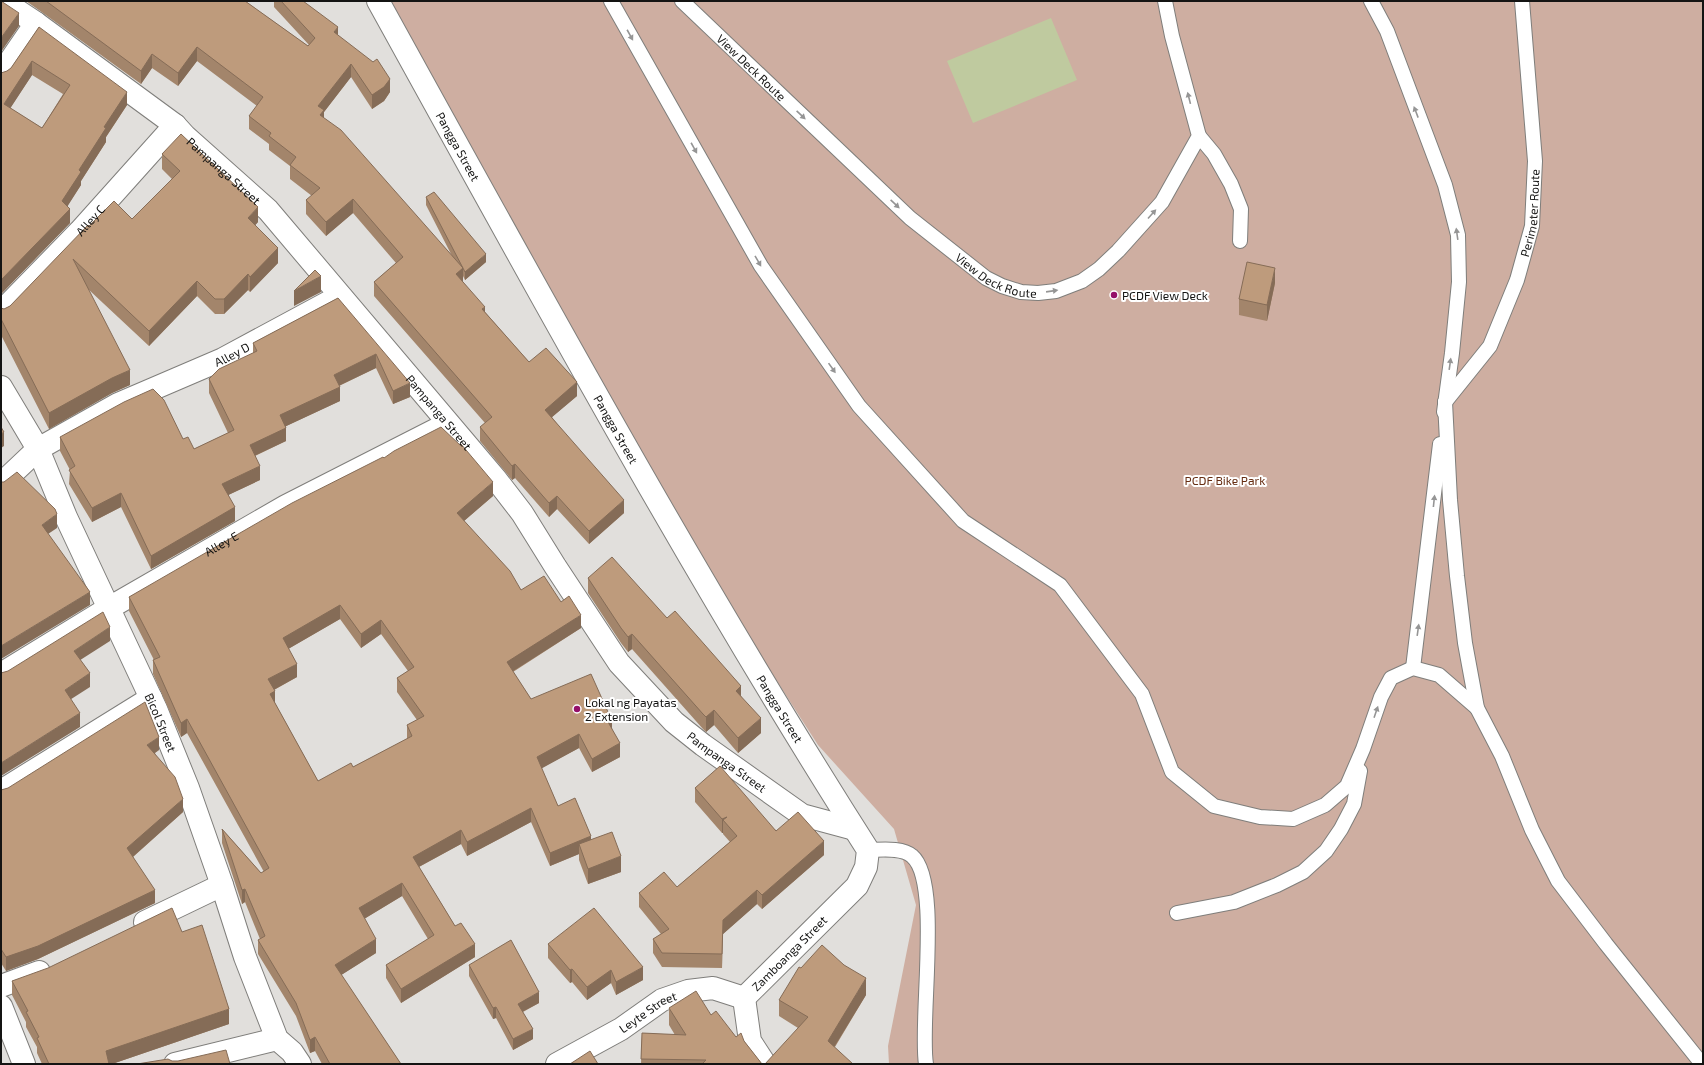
<svg xmlns="http://www.w3.org/2000/svg" width="1704" height="1065" viewBox="0 0 1704 1065" font-family="'Exo 2',sans-serif">
  <style>
    .green { fill: #ceaea1 }
    .water { fill: #bfca9f }
    .lines { fill: none; stroke-linecap: round; stroke-linejoin: round }
    .service-casing { stroke: #7f7e7b; stroke-width: 16 }
    .minor-casing { stroke: #7f7e7b; stroke-width: 24 }
    .service { stroke: #fff; stroke-width: 14 }
    .minor { stroke: #fff; stroke-width: 22 }
    .wall { fill: #a3856b; fill-rule: evenodd }
    .shaded-wall { fill: #856c57 }
    .building { fill: #be9b7c; stroke: #856c57; fill-rule: evenodd }
    .oneway { fill: #959595 }
    .poi-dot { fill: #951069; stroke: #fff; stroke-width: 1.5 }
    .labels { text-anchor: middle; dominant-baseline: central; stroke-width: 4; stroke-linejoin: round; paint-order: stroke }
    .street-label { font-size: 12px; fill: #141413; stroke: #fff }
    .poi-label { font-size: 12px; fill: #141413; stroke: #fff; text-anchor: start }
    .park-label { font-size: 12px; fill: #662d12; stroke: #fff }
  </style>
  <rect width="100%" height="100%" fill="#e1dfdc"/>
  <path class="green" d="M390 1H1703V1064H889L888 1046 916 905 894 829 818 745 708 574Z"/>
  <path class="water" d="M1051 18 1077 80 973 123 947 61Z"/>
  <g class="lines">
    <defs>
      <g id="service">
        <path d="M611 1 761 266 859 406 963 521 1060 585 1142 694 1172 772 1214 806 1260 817 1293 819 1325 805 1347 786 1363 749 1381 697 1391 678 1413 668 1439 675 1477 708"/>
        <path id="s1" d="M682 1 910 218 986 278 1002 286 1021 292 1038 293 1056 291 1082 281 1099 269 1118 251 1162 202 1199 136 1172 36 1165 1"/>
        <path d="M1371 1 1387 31 1445 185 1458 235 1459 282 1452 353 1444 412"/>
        <path d="M1199 136 1214 154 1231 184 1241 209 1240 241"/>
        <path d="M1445 402 1450 500 1457 576 1465 643 1477 708 1502 756 1532 830 1558 881 1606 944 1702 1064"/>
        <path id="s2" d="M1445 402 1490 346 1517 280 1532 226 1535 161 1522 1"/>
        <path d="M1413 668 1440 444"/>
        <path d="M868 850C880 850 902 847 912 856 942 881 919 1022 926 1064"/>
        <path d="M1177 913 1234 902 1277 885 1303 872 1326 851 1341 829 1354 804 1360 771"/>
      </g>
      <g id="minor">
        <path id="s3" d="M3 1 36 23 175 125 185 136 268 210 495 478 522 513 555 566 619 663 674 722 703 745 802 815 854 829"/>
        <path id="s4" d="M378 1C536 287 692 574 868 850L866 867 857 886 744 998"/>
        <path d="M1 74 36 23"/>
        <path id="s5" d="M1 312 80 231 175 125"/>
        <path id="s6" d="M1 387 38 449 66 517 156 709 188 788 222 885 245 957 277 1039 292 1052 300 1064"/>
        <path id="s7" d="M1 484 38 449 118 404 223 359 340 296"/>
        <path id="s8" d="M1 674 109 608 286 506 447 424"/>
        <path d="M1 791 151 698"/>
        <path d="M145 922 222 885"/>
        <path d="M1 986 39 972"/>
        <path d="M744 998 750 1041 765 1064"/>
        <path d="M1 1006 24 1064"/>
        <path d="M175 1064 277 1039"/>
        <path id="s9" d="M557 1064 621 1029 662 1000 688 991 713 988 744 998"/>
      </g>
    </defs>
    <use href="#service" class="service-casing"/>
    <use href="#minor" class="minor-casing"/>
    <use href="#service" class="service"/>
    <use href="#minor" class="minor"/>
  </g>
  <path class="wall" d="M26 1H245L308 46 309 45 274 7V1H303L338 35 390 92 384 101 372 109 351 77 324 112V118L452 256 426 205V197L486 262 465 280 463 276V282L485 312 529 362 577 396 552 417 624 513 589 544 557 509 549 517 515 478 512 480 480 441V427L485 423 374 296V282L396 263 353 213 326 236 306 214V200L312 196 290 179V166L269 150V144L249 129V116L257 106 197 61 178 86 152 68 141 84 43 13Z
    M39 27 127 105 106 137V142L81 181V185L67 206 70 223 1 294 7 71 11 68ZM32 75 63 94 42 128 10 108Z
    M162 154 258 222 255 225 278 263 250 292 248 290 224 314H215L197 296 149 346 88 289 130 385 112 393 49 429 1 335V308L4 309 10 306 89 226 132 219 172 179 162 169Z
    M1275 283 1267 321 1239 315V299Z
    M338 298 410 397 393 404 376 368 339 386 340 401 286 426V441L255 456 260 480 228 495 235 521 151 569 121 507 92 522 69 484 70 470 60 451V437L183 439 194 449 228 433 209 393V379L253 353V343Z
    M384 458 493 496 464 521 521 590 561 602 581 628 513 672 531 699 612 728 620 757 592 772 579 748 541 768 558 806 591 840 621 872 588 884 579 860V854L550 866 531 822 467 856 461 844 419 867 455 926 475 957 401 1003 386 978V965L428 939 402 896 364 919 376 953 341 975 401 1064H322L315 1051 310 1053 296 1016 258 954V940L260 939 245 902 242 904 222 843V829L261 873 264 872 187 733 181 737 153 674V660H154L129 611V597ZM340 619 361 648 381 634 408 671 397 678V692L417 720 407 725V739L353 767 318 781 275 703 274 690 297 677 288 649Z
    M588 578 667 618 741 696 761 733 738 753 714 725 706 732 703 729 632 649 628 652 621 643 588 593Z
    M159 750 155 753 183 812 133 857 155 903 38 959 6 971 1 963V790Z
    M695 788 824 855 762 909 757 904 723 934 722 968 662 967 653 953V939L661 934 639 907V893L677 887 730 842 723 834V833H722L695 802Z
    M182 932 229 1024 112 1064H42L37 1053V1047L26 1027V1022L12 995V981Z
    M548 944 643 980 616 995 611 983 587 1000 572 982 570 983 548 958Z
    M469 965 539 1003 523 1012 533 1039 513 1050 496 1018 493 1019 469 976Z
    M866 995 835 1047 798 1028 779 1016V1000Z
    M669 1008 711 1015 736 1037 744 1041 762 1064H641L642 1033 675 1035 669 1025Z"/>
  <path class="shaded-wall" d="M19 13V26L1 52V38Z
    M338 27V40L334 32Z
    M197 47V61L178 86V73Z
    M152 54V68L141 84V71Z
    M32 61V75L4 118V104Z
    M351 64V77L324 112V124L320 128 318 106Z
    M390 79V92L384 101 372 109V95Z
    M127 92V105L106 137V142L81 181V185L62 215V201L79 170 104 127Z
    M353 199V213L326 236V222Z
    M258 207V222L248 233V218Z
    M70 209V223L1 294V280Z
    M278 248V263L250 292V277Z
    M486 254V262L465 280V272Z
    M463 268V282L456 288V274Z
    M1275 268V283L1267 321V305Z
    M248 274V290L224 314V299Z
    M321 276V292L294 306V291Z
    M197 281V296L149 346V331Z
    M485 307V320L482 309Z
    M376 354V368L334 388V375Z
    M130 370V385L112 393 49 429V413L112 378Z
    M577 382V396L545 423V410Z
    M410 383V397L393 404V391Z
    M340 387V401L280 429V415Z
    M286 428V441L250 458V445Z
    M4 432V446L1 448V434Z
    M515 464V478L512 480V466Z
    M260 466V480L222 498V484Z
    M493 482V496L457 527V513Z
    M121 493V507L92 522V508Z
    M557 496V509L549 517V503Z
    M624 500V513L589 544V531Z
    M235 507V521L151 569V556Z
    M57 514V528L42 538V525Z
    M90 592V605L1 659V646Z
    M340 605V619L283 652V638Z
    M581 615V628L507 675V662Z
    M381 620V634L361 648V634Z
    M110 627V641L74 664V651Z
    M632 634V649L628 652V637Z
    M297 664V677L268 693V679Z
    M90 673V687L65 703V690Z
    M741 686V701L736 691Z
    M275 691V705L270 694Z
    M714 710V725L706 732V717Z
    M80 713V727L1 776V763Z
    M761 718V733L738 753V738Z
    M187 719V733L181 737V723Z
    M612 721V735L608 722Z
    M579 734V748L537 771V757Z
    M159 737V750L147 758V745Z
    M620 743V757L592 772V759Z
    M183 799V812L127 862V848Z
    M531 808V822L467 856V842Z
    M727 817 723 820V833H722V819Z
    M461 830V844L413 870V857Z
    M591 836V849L579 844V854L550 866V853Z
    M824 841V855L762 909V895Z
    M621 856V872L588 884V869Z
    M402 883V896L359 922V908Z
    M245 889V902L242 904V890Z
    M155 890V903L38 959 6 971V957Z
    M757 890V904L723 934 722 968 723 920Z
    M376 939V953L335 979V965Z
    M475 944V957L401 1003V989Z
    M643 967V980L616 995V982Z
    M572 969V982L570 983V970Z
    M611 970V983L587 1000V987Z
    M866 978V995L828 1057V1041Z
    M539 992V1003L518 1014V1004Z
    M496 1007V1018L493 1019V1008Z
    M229 1009V1024L112 1064H106V1051Z
    M533 1029V1039L513 1050V1039Z
    M315 1037V1051L310 1053V1040Z"/>
  <path class="building" d="M1 1 19 13 1 38Z
    M46 1H245L308 46 315 38 281 1H303L338 27 334 32 373 62 377 59 390 79 384 87 372 95 351 64 318 106 324 110 320 115 341 130 463 268 456 274 485 307 482 309 529 362 546 348 577 382 545 410 624 500 589 531 557 496 549 503 515 464 512 466 480 427 492 417 374 282 403 257 353 199 326 222 306 200 320 188 290 165 296 157 269 136 271 133 249 116 263 97 197 47 178 73 152 54 141 71Z
    M39 27 127 92 104 127 106 128 79 170 81 172 62 201 70 209 1 280V73L7 71 11 68ZM32 61 70 85 42 128 4 104Z
    M181 134 258 207 248 218 278 248 250 277 248 274 224 299H215L197 281 149 331 73 259 130 370 112 378 49 413 1 319V308L4 309 10 306 88 225 89 226 114 201 132 219 180 171 162 154Z
    M434 192 486 254 465 272 426 197Z
    M1247 262 1275 268 1267 305 1239 299Z
    M315 270 321 276 294 291Z
    M338 298 410 383 393 391 376 354 334 375 340 387 280 415 286 428 250 445 260 466 222 484 235 507 151 556 121 493 92 508 69 470 75 466 60 437 124 402 153 389 164 400 183 439 188 437 194 449 234 430 209 379 219 369 257 351 253 343Z
    M1 427 4 432 1 434Z
    M441 427 460 445 461 444 493 482 457 513 510 571 521 590 544 576 561 602 569 596 581 615 507 662 531 699 591 674 612 721 608 722 620 743 592 759 579 734 537 757 558 806 575 798 591 836 550 853 531 808 467 842 461 830 413 857 455 926 461 923 475 944 401 989 386 965 434 935 402 883 359 908 376 939 335 965 401 1064H330L315 1037 310 1040 296 1003 258 940 265 936 245 889 242 890 222 829 261 873 269 868 187 719 181 723 153 660 160 657 129 597 292 503 383 457 384 458 394 451ZM340 605 361 634 381 620 414 667 397 678 424 716 407 725 412 736 353 767 351 763 318 781 270 694 275 691 268 679 297 664 283 638Z
    M17 472 55 509 57 514 42 525 90 592 1 646V482H4Z
    M612 557 667 618 675 611 741 686 736 691 761 718 738 738 714 710 706 717 703 714 632 634 628 637 621 628 588 578Z
    M103 612 110 627 74 651 90 673 65 690 80 713 1 763V673L8 671Z
    M145 702 159 737 147 745 175 777 183 799 127 848 155 890 38 946 6 957 1 949V790L8 788Z
    M720 766 776 831 798 812 824 841 762 895 757 890 723 920 722 954 662 953 653 939 669 929 639 893 664 872 677 887 737 836 723 820 727 817 722 819 695 788Z
    M612 832 621 856 588 869 579 844Z
    M172 908 182 932 202 925 229 1009 106 1051 109 1064H49L37 1038 39 1037 26 1012 28 1011 12 981 48 968Z
    M594 908 643 967 616 982 611 970 587 987 572 969 570 970 548 944Z
    M511 940 539 992 518 1004 533 1029 513 1039 496 1007 493 1008 469 965Z
    M822 945 844 965 866 978 828 1041 853 1064H765L808 1017 779 1000 799 967 801 968Z
    M696 991 711 1015 716 1011 736 1037 741 1033 744 1041 762 1064H702L706 1060 641 1059 642 1033 686 1035 669 1008Z
    M226 1050 230 1064H137L168 1059 172 1061H178Z
    M590 1051 598 1064H570Z"/>
  <defs><path id="oneway-solid" d="M-6-.8H1V-3.2L6.5 0L1 3.2V.8H-6Z"/></defs>
  <g class="oneway">
    <use href="#oneway-solid" transform="translate(630 35) rotate(61)"/>
    <use href="#oneway-solid" transform="translate(1189 98) rotate(-104)"/>
    <use href="#oneway-solid" transform="translate(1416 112) rotate(-111)"/>
    <use href="#oneway-solid" transform="translate(801 115) rotate(43)"/>
    <use href="#oneway-solid" transform="translate(694 148) rotate(61)"/>
    <use href="#oneway-solid" transform="translate(895 204) rotate(43)"/>
    <use href="#oneway-solid" transform="translate(1152 214) rotate(-48)"/>
    <use href="#oneway-solid" transform="translate(1457 234) rotate(-98)"/>
    <use href="#oneway-solid" transform="translate(758 261) rotate(60)"/>
    <use href="#oneway-solid" transform="translate(1052 291) rotate(-8)"/>
    <use href="#oneway-solid" transform="translate(1450 364) rotate(-82)"/>
    <use href="#oneway-solid" transform="translate(832 368) rotate(55)"/>
    <use href="#oneway-solid" transform="translate(1434 501) rotate(-84)"/>
    <use href="#oneway-solid" transform="translate(1418 630) rotate(-82)"/>
    <use href="#oneway-solid" transform="translate(1376 712) rotate(-71)"/>
  </g>
  <g class="poi-dot">
    <circle cx="1114" cy="295" r="4"/>
    <circle cx="577" cy="709" r="4"/>
  </g>
  <g class="labels">
    <g class="street-label">
      <text stroke="none"><textPath href="#s1" startOffset="96">View Deck Route</textPath></text>
      <text stroke="none"><textPath href="#s4" startOffset="166">Pangga Street</textPath></text>
      <text stroke="none"><textPath href="#s3" startOffset="279">Pampanga Street</textPath></text>
      <text stroke="none"><textPath href="#s2" startOffset="212">Perimeter Route</textPath></text>
      <text stroke="none"><textPath href="#s5" startOffset="128">Alley C</textPath></text>
      <text stroke="none"><textPath href="#s1" startOffset="420">View Deck Route</textPath></text>
      <text stroke="none"><textPath href="#s7" startOffset="267">Alley D</textPath></text>
      <text stroke="none"><textPath href="#s3" startOffset="603">Pampanga Street</textPath></text>
      <text stroke="none"><textPath href="#s4" startOffset="490">Pangga Street</textPath></text>
      <text stroke="none"><textPath href="#s8" startOffset="256">Alley E</textPath></text>
      <text stroke="none"><textPath href="#s4" startOffset="814">Pangga Street</textPath></text>
      <text stroke="none"><textPath href="#s6" startOffset="372">Bicol Street</textPath></text>
      <text stroke="none"><textPath href="#s3" startOffset="1059">Pampanga Street</textPath></text>
      <text transform="translate(789 953) rotate(-45)">Zamboanga Street</text>
      <text stroke="none"><textPath href="#s9" startOffset="105">Leyte Street</textPath></text>
    </g>
    <g class="poi-label">
      <text x="1122" y="295">PCDF View Deck</text>
      <text x="585" y="702">Lokal ng Payatas<tspan x="585" dy="14">2 Extension</tspan></text>
    </g>
    <g class="park-label">
      <text x="1225" y="480">PCDF Bike Park</text>
    </g>
  </g>
  <rect width="1704" height="1065" fill="none" stroke="#141413" stroke-width="4"/>
</svg>
